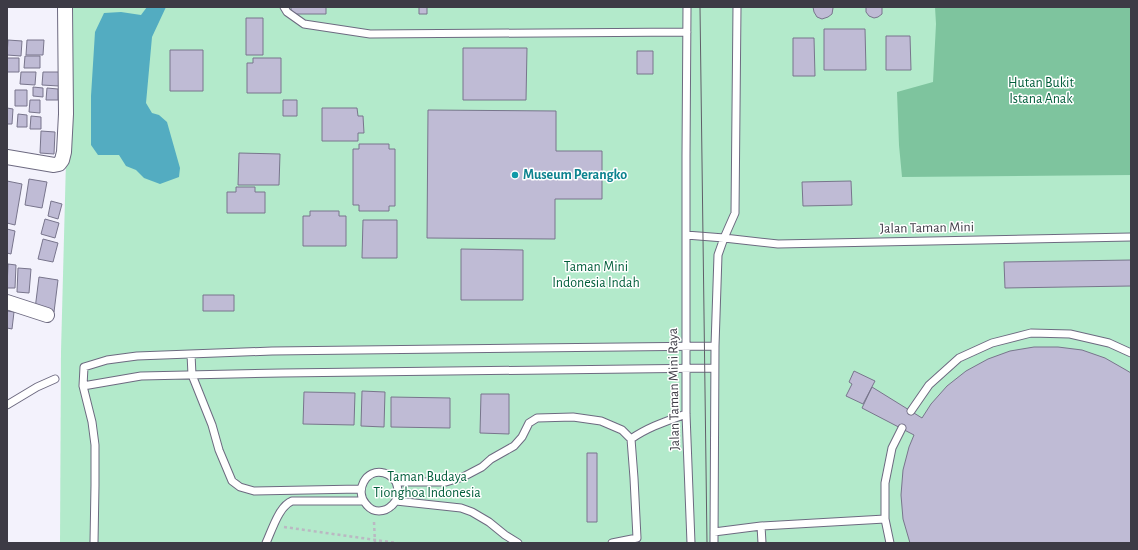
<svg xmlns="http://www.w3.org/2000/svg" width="1138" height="550" viewBox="0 0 1138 550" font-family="'Alegreya Sans',sans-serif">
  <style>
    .green { fill: #b3eacb }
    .forest { fill: #7ec49e }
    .water { fill: #53acc1 }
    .building { fill: #bfbbd5; stroke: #78758c }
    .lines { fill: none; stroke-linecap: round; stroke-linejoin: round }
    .service-casing { stroke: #6d6a80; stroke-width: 9 }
    .minor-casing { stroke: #6d6a80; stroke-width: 16 }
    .path { stroke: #bab8c2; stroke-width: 2.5; stroke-dasharray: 3 3; stroke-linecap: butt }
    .service { stroke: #fff; stroke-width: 7 }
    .minor { stroke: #fff; stroke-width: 14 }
    .tram { stroke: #605e68; stroke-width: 1 }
    .culture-dot { fill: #0f9aa8; stroke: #fff; stroke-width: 1.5 }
    .labels { text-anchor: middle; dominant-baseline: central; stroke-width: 3; stroke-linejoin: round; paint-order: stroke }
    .park-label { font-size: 14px; fill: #025e3b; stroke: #fff }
    .culture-label { font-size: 14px; font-weight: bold; fill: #0d838f; stroke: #fff; text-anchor: start }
    .street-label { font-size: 14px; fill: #3d3b45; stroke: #fff }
  </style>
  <rect width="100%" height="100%" fill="#f3f2fc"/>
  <path class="green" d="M70 7H1131V543H60L61 352Z"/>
  <path class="forest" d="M935 7H1131V175L902 177 899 145 897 92 933 82 936 24Z"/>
  <path class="water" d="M147 7H166L152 37 146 103 152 113 159 115 167 122 180 168 179 177 160 184 144 178 136 170 126 166 119 155H98L91 145V96L95 32 104 13 121 12 141 15Z"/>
  <path class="building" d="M291 7H326V14H291Z
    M419 7H427V14H419Z
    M813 7H832L833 8 832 14 828 17 822 19 817 17 814 12Z
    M866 7H882V14L878 17 874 18 869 16 866 12Z
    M246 18H263V55H246Z
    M824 29H865L866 70H824Z
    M886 36H910L911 70H886Z
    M793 38H814L815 76H793Z
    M8 40 22 41 21 56 7 55Z
    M27 40H44L43 55H26Z
    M463 48H527L526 100H463Z
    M170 50H203V91H170Z
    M637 51H653V74H637Z
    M25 56H40V68H24Z
    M7 58H19V72H7Z
    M253 58H281V93H247V63H253Z
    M21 72H36L35 85 20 84Z
    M43 72H59V86L42 85Z
    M33 87 43 88V97L33 96Z
    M47 88 58 89V100H46Z
    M15 90H27V106H15Z
    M30 100H40V113L29 112Z
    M283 100H297V116H283Z
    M7 108 13 109 12 124H7Z
    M322 108H357L358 116H363L364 133H358V141H322Z
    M428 110 556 111V151H602V199H555V239L427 238Z
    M18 114 27 115V127H17Z
    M31 116 41 117V129H30Z
    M41 131 55 132 54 154 40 153Z
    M359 144H389V149H395V206H389V211H359V205H353V149H359Z
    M239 153 280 154 279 185H238Z
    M29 179 47 182 42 208 25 205Z
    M7 181 22 184 15 225 7 223Z
    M851 181 852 205 803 206 802 182Z
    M236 187H255V192H265V213H227V192H236Z
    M51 201 62 204 58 219 48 216Z
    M310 211H339V216H346V246H303V216H310Z
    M45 219 59 223 55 238 41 234Z
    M363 220H397V258H362Z
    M7 229 15 231 11 254 7 253Z
    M43 239 58 243 53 262 38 259Z
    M461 249 523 250V300H461Z
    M1131 260V286L1005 288 1004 262Z
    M8 264 16 265 15 288H7Z
    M18 268 31 269 29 293 17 292Z
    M39 277 58 280 54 312 35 309Z
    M203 295H234V311H203Z
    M7 311 14 312 12 329 7 328Z
    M1034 347H1058L1082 350 1105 358 1126 370 1131 373V543H910L903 519 901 495 903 470 909 447 914 435 862 408 872 387 922 418 931 404 947 386 966 371 988 359 1010 351Z
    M854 371 875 381 863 404 846 396 852 384 849 382Z
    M362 391 385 392 384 427 361 426Z
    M304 392 355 393 354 425 303 424Z
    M481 394H509V434L480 433Z
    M391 397 450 398V428L391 427Z
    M587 453H597V522H587Z"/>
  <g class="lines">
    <defs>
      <path id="service" d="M284 7 287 12 304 24 370 34 687 32
        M687 7 686 155V414L691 543
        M686 235 724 238 778 244 1131 237
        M191 354 192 375 212 425 219 450 232 481 240 487 254 491 360 489
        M83 386 141 376 282 373 714 368
        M7 405 37 387 55 379
        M911 411 929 385 959 358 992 343 1031 333 1070 334 1109 343 1131 353
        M631 439C648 427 667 421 686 414
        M396 482C397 485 398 488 398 491 399 501 389 511 379 511 374 511 369 508 366 504 354 491 366 468 384 473 390 474 393 478 396 482H446L463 477 482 467 491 459 514 446 522 437 529 423 537 418 573 417 601 421 622 430 631 439 634 478 637 538 612 543
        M396 501 461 508 472 512 489 522 505 535 518 543
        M761 526 762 543
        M714 532 761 526 885 519
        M94 543 95 485V445L92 422 83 386 84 367 107 360 137 356 272 351 715 346
        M266 543C272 530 279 506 292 501H363
        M714 543 715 346 718 255 724 238 735 213 737 7
        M890 543 885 519V483L892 448 902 428"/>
      <path id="minor" d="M7 157 54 165 59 164 62 160 64 152 66 114 65 7
        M7 302 47 315"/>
    </defs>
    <use href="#service" class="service-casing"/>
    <use href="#minor" class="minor-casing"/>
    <path class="path" d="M374 522 375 543
      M284 527 397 543"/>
    <use href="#service" class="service"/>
    <use href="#minor" class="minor"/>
    <path class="tram" d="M700 7 707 543"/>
  </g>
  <circle class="culture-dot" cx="515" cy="175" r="4"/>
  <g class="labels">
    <g class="park-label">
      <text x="1041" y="83">Hutan Bukit<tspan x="1041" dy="16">Istana Anak</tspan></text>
      <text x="596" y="267">Taman Mini<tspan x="596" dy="16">Indonesia Indah</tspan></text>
      <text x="427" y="477">Taman Budaya<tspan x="427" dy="16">Tionghoa Indonesia</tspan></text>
    </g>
    <g class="culture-label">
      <text x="523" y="175">Museum Perangko</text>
    </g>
    <g class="street-label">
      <text transform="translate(927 228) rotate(-1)">Jalan Taman Mini</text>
      <text transform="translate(674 389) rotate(-91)">Jalan Taman Mini Raya</text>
    </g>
  </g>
  <rect width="1138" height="550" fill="none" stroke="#3d3b45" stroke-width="16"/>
</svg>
